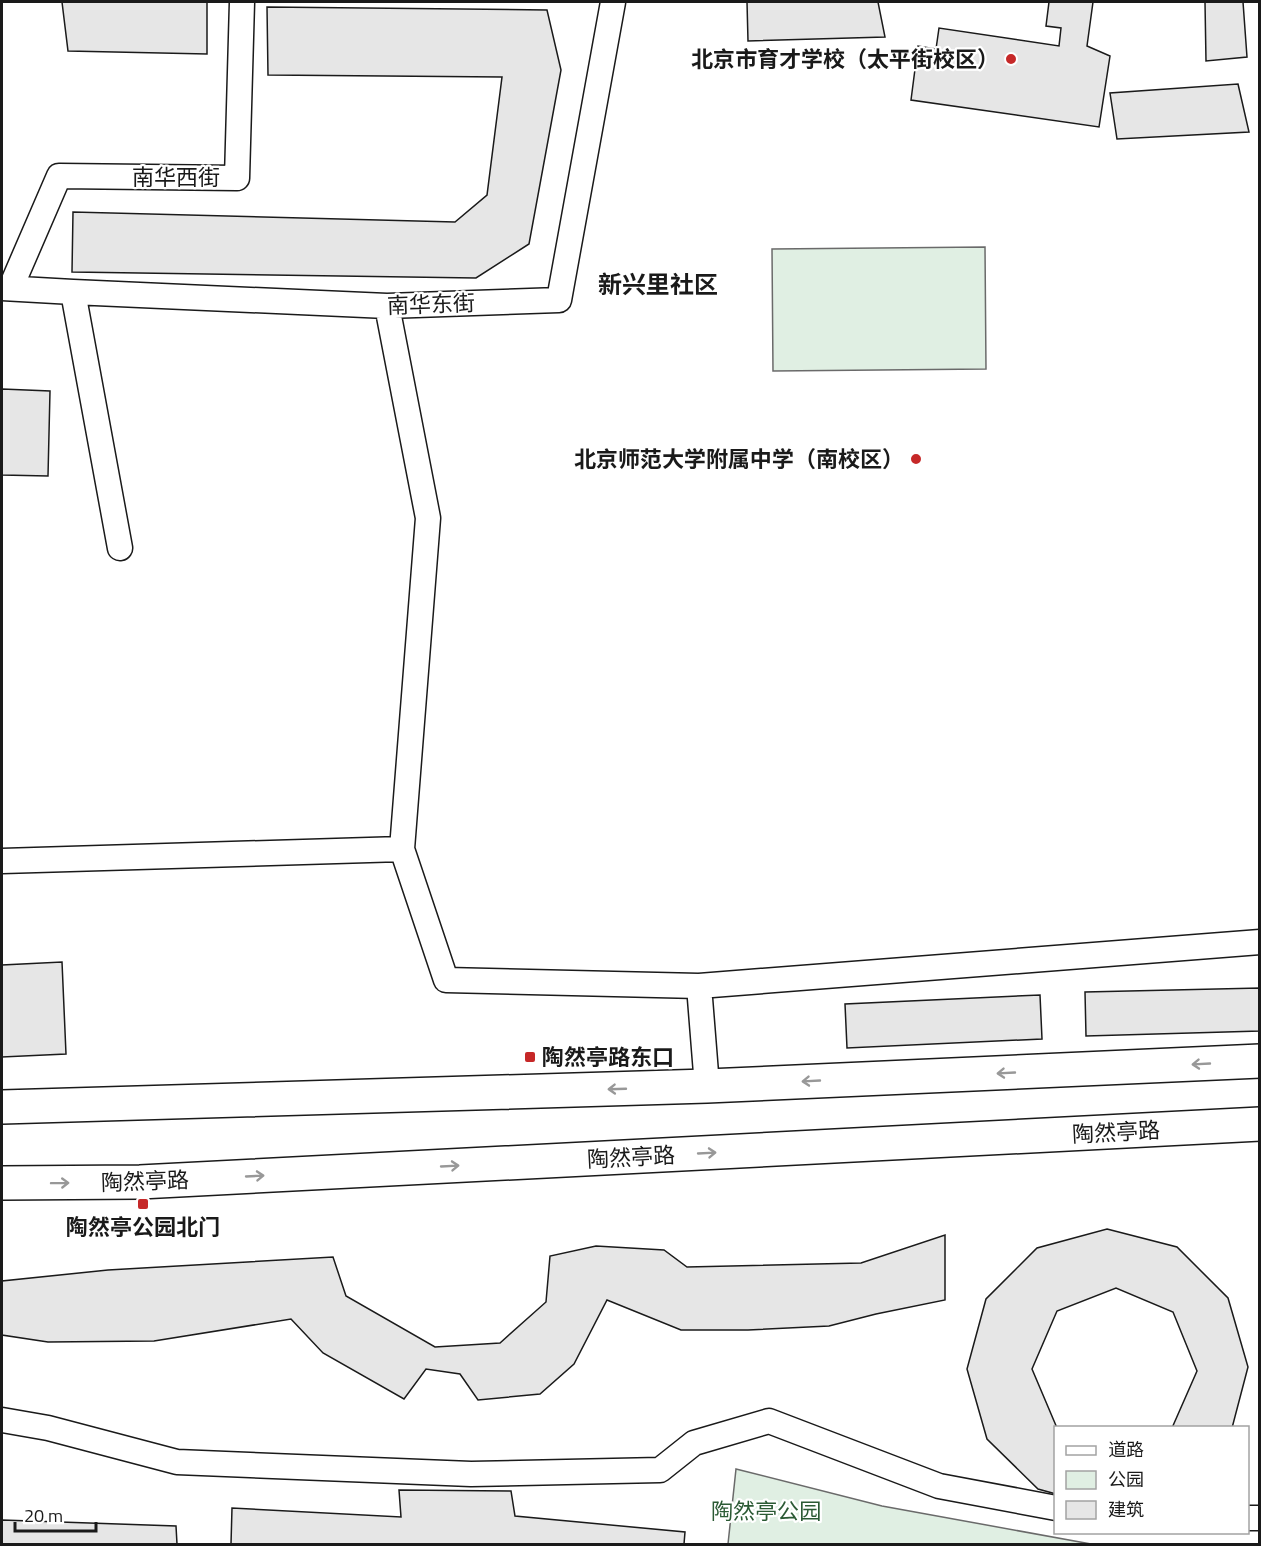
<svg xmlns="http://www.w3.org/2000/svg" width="1261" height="1546" viewBox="0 0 1261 1546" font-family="'Titillium Web','Noto Sans SC',sans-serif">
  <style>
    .green { fill: #e0efe3; stroke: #6a6a6a; stroke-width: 1.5 }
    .building { fill: #e6e6e6; stroke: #1a1a1a; stroke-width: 1.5 }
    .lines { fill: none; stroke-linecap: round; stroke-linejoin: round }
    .street-casing { stroke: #1a1a1a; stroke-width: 27 }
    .secondary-casing { stroke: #1a1a1a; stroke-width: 36 }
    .street { stroke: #fff; stroke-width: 24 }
    .secondary { stroke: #fff; stroke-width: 33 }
    .oneway { stroke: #989898 }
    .poi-dot { fill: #c62828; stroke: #fff; stroke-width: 2 }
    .labels { text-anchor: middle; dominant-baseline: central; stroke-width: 4.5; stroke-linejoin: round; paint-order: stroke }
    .poi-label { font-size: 22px; font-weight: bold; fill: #1a1a1a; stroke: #fff; text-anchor: end }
    .street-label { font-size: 22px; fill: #1a1a1a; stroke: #fff }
    .park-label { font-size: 22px; fill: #2b5a34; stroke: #fff }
    .neighbourhood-label { font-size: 24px; font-weight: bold; fill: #1a1a1a; stroke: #fff }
  </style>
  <rect width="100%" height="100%" fill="#fff"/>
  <path class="green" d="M985 247 986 369 773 371 772 249Z
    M736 1469 882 1506 1091 1544H728Z"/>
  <path class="building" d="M62 2H207V54L68 51Z
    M747 2H878L885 37 748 41Z
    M1049 2H1093L1087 46 1110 56 1099 127 911 100 918 46 936 49 939 28 1059 46 1061 28 1046 26Z
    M1205 2H1243L1247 57 1206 61Z
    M267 7 547 10 561 70 529 244 476 278 72 272 73 212 455 222 487 195 502 77 268 75Z
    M1238 84 1249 132 1117 139 1110 93Z
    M2 389 50 391 48 476 2 475Z
    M62 962 66 1054 2 1057V965Z
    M1260 988V1031L1086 1036 1085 992Z
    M1040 995 1042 1039 847 1048 845 1004Z
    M1107 1229 1177 1247 1228 1298 1248 1367 1232 1428H1172L1197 1371 1173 1312 1116 1288 1057 1311 1032 1369 1057 1428H1056V1494L1038 1489 987 1439 967 1369 986 1299 1037 1248Z
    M945 1235V1300L876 1314 829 1326 748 1330H681L607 1300 574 1364 540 1394 478 1400 460 1374 426 1369 404 1399 323 1353 291 1319 154 1341 48 1342 2 1335V1281L108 1270 333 1257 346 1296 435 1347 500 1343 546 1302 550 1256 596 1246 664 1250 687 1267 861 1263Z
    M399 1490 511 1491 515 1516 685 1532 684 1544H231L232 1508 401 1517Z
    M2 1520 176 1526 177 1544H2Z"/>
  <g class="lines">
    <defs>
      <path id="street" d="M11 287 59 176 237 178 242 2
        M2 288 73 292 387 306 559 300 613 2
        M73 292 120 548
        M387 306 428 518 402 849 446 980 699 986 1260 942
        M2 861 402 849
        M699 986 707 1086
        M2 1420 48 1428 177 1462 471 1474 660 1470 694 1443 769 1421 939 1486 1056 1508
        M1248 1518H1260"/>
      <path id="secondary" d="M2 1107 707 1086 1260 1061
        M2 1183 140 1182 1260 1124"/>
    </defs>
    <use href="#street" class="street-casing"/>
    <use href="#secondary" class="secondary-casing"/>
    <use href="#street" class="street"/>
    <use href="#secondary" class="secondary"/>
  </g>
  <defs><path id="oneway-shaft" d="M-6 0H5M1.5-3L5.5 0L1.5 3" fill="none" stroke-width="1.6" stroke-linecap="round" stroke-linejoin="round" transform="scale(1.5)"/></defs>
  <g class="oneway">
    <use href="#oneway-shaft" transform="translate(1201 1064) rotate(177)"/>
    <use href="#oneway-shaft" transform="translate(1006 1073) rotate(177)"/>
    <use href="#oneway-shaft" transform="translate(811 1081) rotate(177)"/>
    <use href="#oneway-shaft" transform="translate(617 1089) rotate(178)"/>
    <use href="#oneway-shaft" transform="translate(707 1153) rotate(-3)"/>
    <use href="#oneway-shaft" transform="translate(450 1166) rotate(-3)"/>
    <use href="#oneway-shaft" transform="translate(255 1176) rotate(-3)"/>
    <use href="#oneway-shaft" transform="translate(60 1183) rotate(-1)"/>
  </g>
  <g class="poi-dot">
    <circle cx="1011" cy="59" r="6"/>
    <circle cx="916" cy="459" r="6"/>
    <rect x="524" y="1051" width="12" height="12" rx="3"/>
    <rect x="137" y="1198" width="12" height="12" rx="3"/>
  </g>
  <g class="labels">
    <g class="poi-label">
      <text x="999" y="59">北京市育才学校（太平街校区）</text>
      <text x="904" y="459">北京师范大学附属中学（南校区）</text>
      <text x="542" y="1057" text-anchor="start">陶然亭路东口</text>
      <text x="143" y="1227" text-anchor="middle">陶然亭公园北门</text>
    </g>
    <g class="street-label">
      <text x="176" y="177">南华西街</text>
      <text transform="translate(431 304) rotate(-2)">南华东街</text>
      <text transform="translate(1116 1132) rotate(-3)">陶然亭路</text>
      <text transform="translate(631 1157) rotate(-3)">陶然亭路</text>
      <text transform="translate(145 1181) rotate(-2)">陶然亭路</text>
    </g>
    <g class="park-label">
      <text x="766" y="1511">陶然亭公园</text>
    </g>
    <g class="neighbourhood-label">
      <text x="658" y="284">新兴里社区</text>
    </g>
  </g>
  <rect width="1261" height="1546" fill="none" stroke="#1a1a1a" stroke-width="6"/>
  <rect x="1054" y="1426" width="195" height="108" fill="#ffffff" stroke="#a3a3a3" stroke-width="1.5"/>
  <rect x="1066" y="1446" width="30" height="9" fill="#ffffff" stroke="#a3a3a3" stroke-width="1.5"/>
  <text x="1108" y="1456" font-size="18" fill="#1a1a1a">道路</text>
  <rect x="1066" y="1471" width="30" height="18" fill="#e0efe3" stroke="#a3a3a3" stroke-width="1.5"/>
  <text x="1108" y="1486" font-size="18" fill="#1a1a1a">公园</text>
  <rect x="1066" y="1501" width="30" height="18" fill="#e6e6e6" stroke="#a3a3a3" stroke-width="1.5"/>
  <text x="1108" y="1516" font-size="18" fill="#1a1a1a">建筑</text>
  <path d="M15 1522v9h81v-9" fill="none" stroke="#1a1a1a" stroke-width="3"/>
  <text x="24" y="1522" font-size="18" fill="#1a1a1a" stroke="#ffffff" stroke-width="4.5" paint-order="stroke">20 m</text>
</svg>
